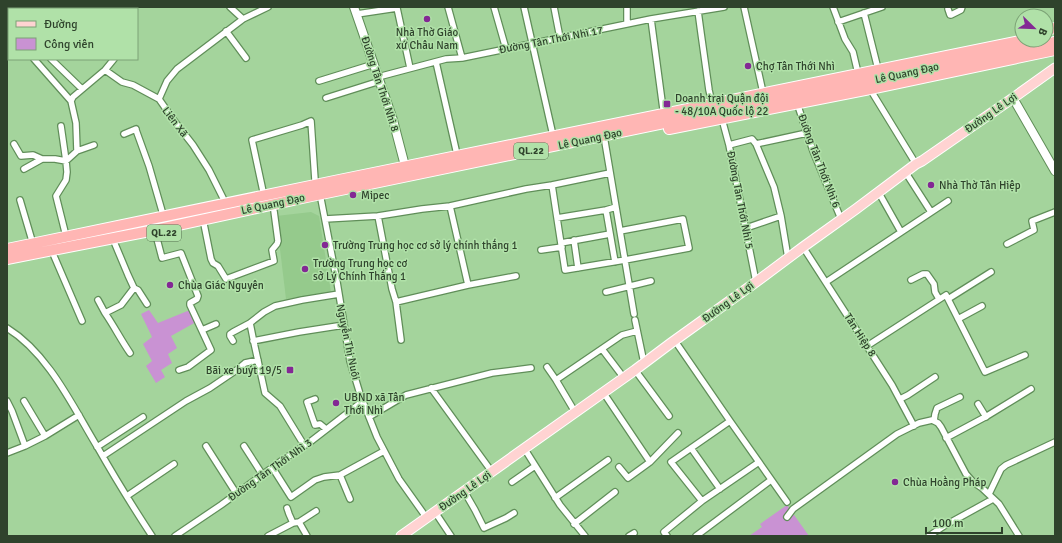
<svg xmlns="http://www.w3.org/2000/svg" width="1062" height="543" viewBox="0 0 1062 543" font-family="Signika,sans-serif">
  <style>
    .built { fill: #95ca8c }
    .green { fill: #c992d3 }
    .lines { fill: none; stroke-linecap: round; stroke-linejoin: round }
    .street-casing { stroke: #608e59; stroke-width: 8 }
    .secondary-casing { stroke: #608e59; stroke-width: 10 }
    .primary-casing { stroke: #fff; stroke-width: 11 }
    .highway-casing { stroke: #fff; stroke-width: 12 }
    .street { stroke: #fff; stroke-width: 5.5 }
    .secondary { stroke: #fff; stroke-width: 8 }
    .primary { stroke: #ffd3d2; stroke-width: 9 }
    .highway { stroke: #ffb6b4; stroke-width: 10 }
    .poi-dot { fill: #832894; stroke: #b0e1a8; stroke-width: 1.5 }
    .labels { text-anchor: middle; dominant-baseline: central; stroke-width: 3; stroke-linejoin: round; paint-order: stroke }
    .shield { fill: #b0e1a8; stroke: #567251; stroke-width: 1 }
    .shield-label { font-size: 10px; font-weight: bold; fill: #2f432c }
    .poi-label { font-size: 11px; fill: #2f432c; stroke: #b0e1a8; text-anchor: start }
    .street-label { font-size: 11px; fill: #2f432c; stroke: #b0e1a8 }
  </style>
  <rect width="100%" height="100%" fill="#a4d49c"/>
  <path class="built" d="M311 212 319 216 331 292 286 299 276 216Z"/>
  <path class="green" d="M149 310 158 323 190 310 196 322 171 336 177 348 168 354 172 363 161 370 165 377 156 383 146 366 152 361 143 344 152 337 141 314Z
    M787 505 809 536H749L762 527 760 524Z"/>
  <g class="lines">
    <defs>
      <path id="street" d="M36 7 39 9
        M56 7 59 9
        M230 7 243 19
        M448 7 462 58
        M494 7 506 49
        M524 7 552 131
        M554 7 560 38
        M627 7V24
        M744 7 762 88
        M833 7 845 39 853 52 857 69
        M948 9 950 15H951L961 10 962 7
        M698 11 701 33 709 90 711 99
        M864 13 877 65
        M357 14 397 8 410 68
        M651 19 663 109
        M838 22 882 7
        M7 29 9 31
        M226 31 246 58
        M34 59 71 101
        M51 59 82 89
        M436 62 456 150
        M105 70 122 82 133 85 159 99 175 122 193 145 209 170 223 198
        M378 77 446 59 462 58 651 19 724 7
        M319 81 374 64
        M870 89 916 164
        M326 98 380 81
        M159 99 167 81 177 69 243 19 268 7
        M797 103 813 151 841 219
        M722 119 729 145 756 282
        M124 134 136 129V130L149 166 162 211
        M604 136 634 314
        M14 144 21 156 33 155 42 159
        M729 145 752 139 756 144
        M77 151 94 145
        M24 169 42 159H55L66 161 61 126
        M906 173 931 212
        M552 185 610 173
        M879 193 901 232
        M264 196 252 140 302 125 311 121 315 180
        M321 199 337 282 350 361 360 394 377 437 399 479 426 517
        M20 200 33 244
        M606 210 557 218 565 270 625 260 689 248 683 219 620 231
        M378 216 392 289 396 302 468 285 450 206
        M325 219 378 216 422 209 450 206 526 189 552 185 557 218
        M204 224 211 259 213 263 218 266 226 279 274 261 272 250 277 244 278 241 274 211
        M746 228 781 216
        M65 232 56 196 66 180 67 172 66 161 77 151 76 123 71 101 73 97 105 70 114 59
        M156 235 162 258 181 253 198 296 197 299 190 303V305L211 350 188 367 179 370
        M574 240 578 268
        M561 243 610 234
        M1007 244 1034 230 1032 221 1055 212
        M803 247 892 385 914 426
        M541 250 562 247
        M54 256 82 321
        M788 258 781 216 774 187 756 144 807 133
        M615 262 606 210 616 207
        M911 280 923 274H927L934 284 935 292 939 299
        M826 282 948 201
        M468 285 516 276
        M134 288 138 290 147 304
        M606 292 651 281
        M948 299 985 372 1025 355
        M98 300 105 313 121 305 134 288 128 275 115 244
        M396 302 401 340
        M105 313C114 326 121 340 130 353
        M958 319 982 306
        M635 320 644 363
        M7 328C49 354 73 407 98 448 115 478 133 507 152 536
        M202 330 216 324
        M233 341 230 336V334L233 332 250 323
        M253 341 299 332 344 325
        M675 341 730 421 787 502
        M867 346 946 295 948 299 991 272
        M602 349 624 378
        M547 367 556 380 622 335 637 331
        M635 370 669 416
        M556 380 575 412
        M431 388 492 472
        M603 392 650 462 628 478 619 467
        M315 399 307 402 315 425 320 424 326 429
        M900 399 908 395 935 377
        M7 401 12 411 25 446 45 436
        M24 401 45 436 79 415
        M978 404 986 417
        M369 417 406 395 492 373 531 368
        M934 421 935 414 937 408 960 397
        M946 438 987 416 1031 389
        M304 445 280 406 265 393 253 338 250 323 264 312 275 306 302 300 339 294
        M206 446 236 493
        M244 446 262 474
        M97 447 143 417
        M524 448 560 505 585 536
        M691 448 720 489
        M7 453 25 446
        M103 456 186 401 210 388 238 369 245 363 258 360
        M650 462 678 433
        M272 467 291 497 315 480 324 477 340 475
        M512 482 535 466
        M464 491 475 510 484 528 506 518 514 513
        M989 494 1001 469 1006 465 1055 442
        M127 496 174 464
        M555 498 608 460
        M350 499 340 475 384 451
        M702 501 759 462
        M287 508 289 514 293 523
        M435 512 451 536
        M787 517 793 509 897 434 919 423 932 420 938 423 941 427 966 474 973 482 982 488 999 504 1019 536
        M299 522 307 536
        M574 524 615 492
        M175 536 221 505 284 459 310 442 363 401
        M268 536 293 523 299 522 316 511
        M629 536 634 533
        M667 536 664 532 702 501 671 462 730 421
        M696 536 771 480
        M929 536 944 526 993 499"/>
      <path id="secondary" d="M354 7 393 120 404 162
        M1013 98 1055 171"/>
      <path id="primary" d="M401 536 635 370 671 343 756 282 803 247 856 209 916 164 922 161 1013 98 1055 68"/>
      <path id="highway" d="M1046 30 1055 28
        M669 129 870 89 1055 50
        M7 249 339 180 1025 40
        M7 259 155 230 307 197 1055 42"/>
    </defs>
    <use href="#street" class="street-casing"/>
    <use href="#secondary" class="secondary-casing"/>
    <use href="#primary" class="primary-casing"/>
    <use href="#highway" class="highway-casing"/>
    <use href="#street" class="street"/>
    <use href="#secondary" class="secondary"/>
    <use href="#primary" class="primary"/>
    <use href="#highway" class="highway"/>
  </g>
  <g class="poi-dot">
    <circle cx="427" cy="19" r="4"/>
    <circle cx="748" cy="66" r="4"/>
    <rect x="663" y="100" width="8" height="8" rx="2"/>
    <circle cx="931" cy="185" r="4"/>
    <circle cx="353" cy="195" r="4"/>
    <circle cx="325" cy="245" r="4"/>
    <circle cx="305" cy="269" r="4"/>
    <circle cx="170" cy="285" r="4"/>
    <rect x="286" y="366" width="8" height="8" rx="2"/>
    <circle cx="336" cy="403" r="4"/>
    <circle cx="895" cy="482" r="4"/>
  </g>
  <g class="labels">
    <g class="shield">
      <rect x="514" y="143" width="34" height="16" rx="3"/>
      <rect x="147" y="225" width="34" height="16" rx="3"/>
    </g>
    <g class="shield-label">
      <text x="531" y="151">QL.22</text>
      <text x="164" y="233">QL.22</text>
    </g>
    <g class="poi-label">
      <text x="427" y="32" text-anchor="middle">Nhà Thờ Giáo<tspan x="427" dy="13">xứ Châu Nam</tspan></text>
      <text x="756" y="66">Chợ Tân Thới Nhì</text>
      <text x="675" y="98">Doanh trại Quận đội<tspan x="675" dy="13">- 48/10A Quốc lộ 22</tspan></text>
      <text x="939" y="185">Nhà Thờ Tân Hiệp</text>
      <text x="361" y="195">Mipec</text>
      <text x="333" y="245">Trường Trung học cơ sở lý chính thắng 1</text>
      <text x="313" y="263">Trường Trung học cơ<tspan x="313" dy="13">sở Lý Chính Thắng 1</tspan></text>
      <text x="178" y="285">Chùa Giác Nguyên</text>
      <text x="282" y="370" text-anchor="end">Bãi xe buýt 19/5</text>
      <text x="344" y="397">UBND xã Tân<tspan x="344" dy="13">Thới Nhì</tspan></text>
      <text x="903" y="482">Chùa Hoằng Pháp</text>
    </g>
    <g class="street-label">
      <text transform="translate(551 40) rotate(-11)">Đường Tân Thới Nhì 17</text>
      <text transform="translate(907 73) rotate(-12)">Lê Quang Đạo</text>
      <text transform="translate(380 84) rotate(72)">Đường Tân Thới Nhì 8</text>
      <text transform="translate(991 113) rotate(-35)">Đường Lê Lợi</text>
      <text transform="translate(175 122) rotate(53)">Liên Xã</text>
      <text transform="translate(590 139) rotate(-12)">Lê Quang Đạo</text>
      <text transform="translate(819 161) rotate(69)">Đường Tản Thới Nhì 6</text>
      <text transform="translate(740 200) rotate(79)">Đường Tân Thới Nhì 5</text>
      <text transform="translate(273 204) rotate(-12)">Lê Quang Đạo</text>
      <text transform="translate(728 302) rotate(-36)">Đường Lê Lợi</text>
      <text transform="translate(860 335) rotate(57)">Tân Hiệp 8</text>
      <text transform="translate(348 342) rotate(78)">Nguyễn Thị Nuôi</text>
      <text transform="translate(270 470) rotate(-35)">Đường Tân Thới Nhì 3</text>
      <text transform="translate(465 491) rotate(-35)">Đường Lê Lợi</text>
    </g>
  </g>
  <rect width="1062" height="543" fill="none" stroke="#2f432c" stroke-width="16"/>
  <rect x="8" y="8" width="130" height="52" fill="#b0e1a8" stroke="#7ca276"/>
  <rect x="16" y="21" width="20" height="6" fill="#ffd3d2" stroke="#7ca276"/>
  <text x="44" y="28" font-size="12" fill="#2f432c">Đường</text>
  <rect x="16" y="38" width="20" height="12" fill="#c992d3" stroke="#7ca276"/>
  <text x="44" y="48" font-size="12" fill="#2f432c">Công viên</text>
  <g transform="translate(1034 28) rotate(113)"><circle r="19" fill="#b0e1a8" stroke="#7ca276"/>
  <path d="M0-3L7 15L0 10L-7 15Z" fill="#832894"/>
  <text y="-6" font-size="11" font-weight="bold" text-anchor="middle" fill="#2f432c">B</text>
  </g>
  <path d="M926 527v6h76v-6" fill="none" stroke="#2f432c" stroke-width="2"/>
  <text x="932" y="527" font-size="12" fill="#2f432c" stroke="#b0e1a8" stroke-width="3" paint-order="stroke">100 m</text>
</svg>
